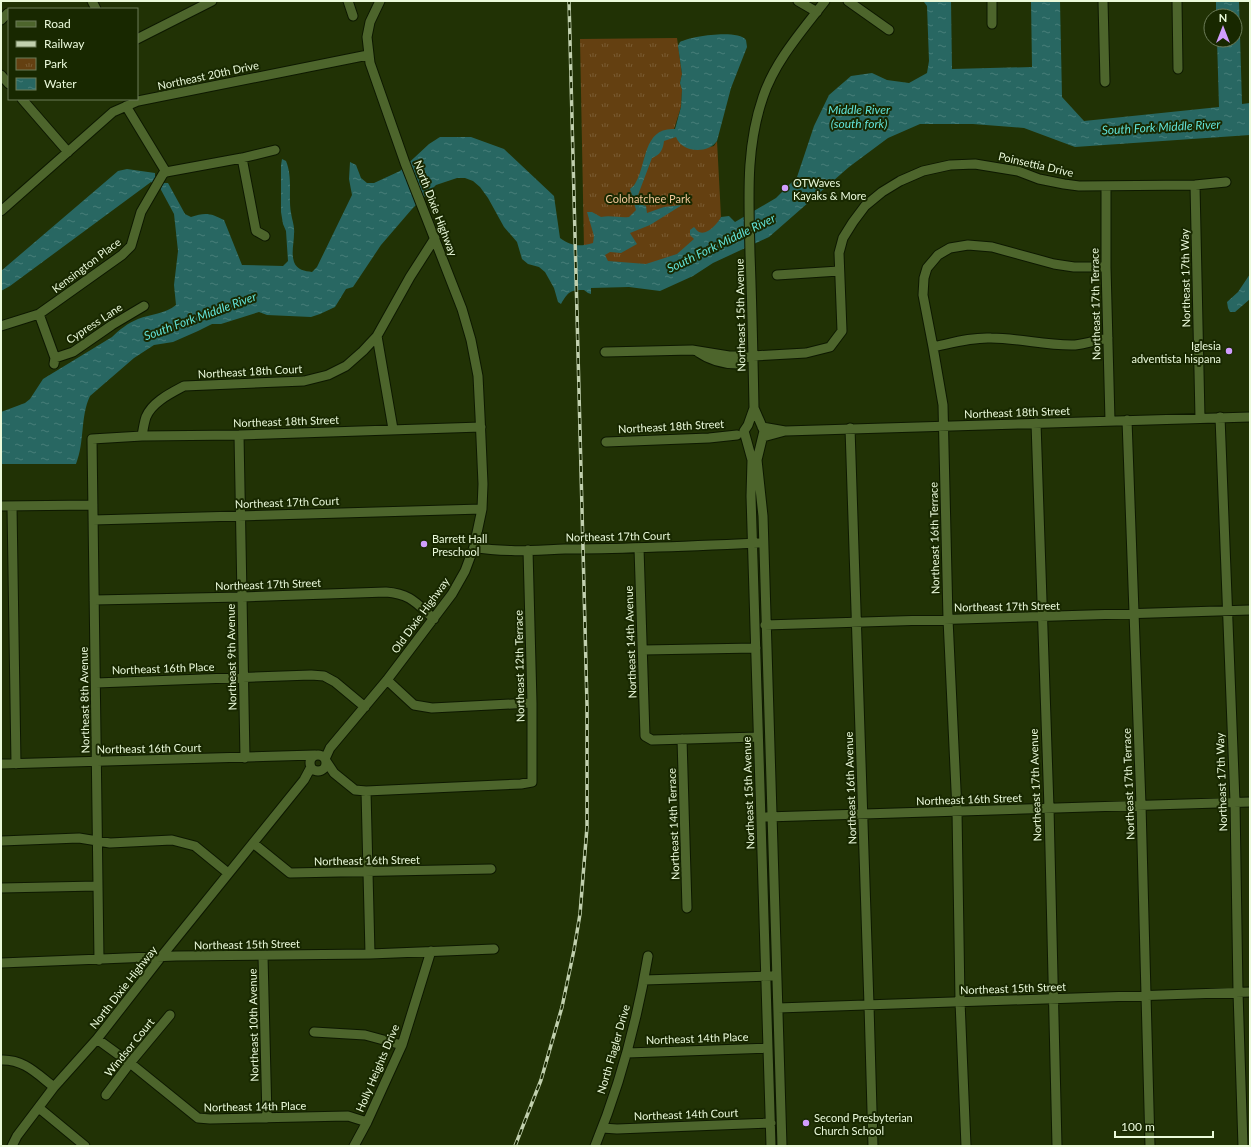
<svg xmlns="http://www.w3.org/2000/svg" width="1251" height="1147" viewBox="0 0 1251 1147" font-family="Lato,sans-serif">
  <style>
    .park { fill: url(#park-tufts) }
    .water { fill: url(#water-ripples) }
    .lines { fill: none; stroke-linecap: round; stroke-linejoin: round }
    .minor-casing { stroke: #0d1800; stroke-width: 11 }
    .minor { stroke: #4d652c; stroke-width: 9 }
    .rail-casing { stroke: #c1d0ae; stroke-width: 3.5 }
    .rail { stroke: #182800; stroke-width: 2; stroke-dasharray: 6; stroke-linecap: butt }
    .poi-dot { fill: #d19dfe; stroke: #182800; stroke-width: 1.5 }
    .labels { text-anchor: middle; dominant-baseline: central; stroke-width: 4; stroke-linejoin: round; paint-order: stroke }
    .street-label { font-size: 11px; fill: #ebfadb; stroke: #182800 }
    .poi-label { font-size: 11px; fill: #ebfadb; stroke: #182800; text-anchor: start }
    .park-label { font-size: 11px; fill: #f1c699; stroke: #182800 }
    .water-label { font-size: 12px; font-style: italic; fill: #62e3d9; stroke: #182800 }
  </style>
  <defs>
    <pattern id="park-tufts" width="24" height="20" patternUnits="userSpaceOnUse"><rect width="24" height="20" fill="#644011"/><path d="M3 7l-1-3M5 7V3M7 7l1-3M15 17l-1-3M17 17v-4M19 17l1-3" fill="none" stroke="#7a5c33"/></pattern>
    <pattern id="water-ripples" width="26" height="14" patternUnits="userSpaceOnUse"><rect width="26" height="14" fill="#286762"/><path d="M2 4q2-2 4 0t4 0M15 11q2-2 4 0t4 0" fill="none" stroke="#477e78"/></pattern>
  </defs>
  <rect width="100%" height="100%" fill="#213205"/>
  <path class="park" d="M677 38 682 74 680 83 682 90 681 107 674 129 701 149 714 146 717 141 721 217 717 225 672 260 646 272 604 267 584 249 580 39Z"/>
  <path class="water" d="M921 1H951L952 69 1032 67 1031 1H1060L1062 97 1084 121 1219 107 1217 40H1235V16H1216V1H1239L1242 104 1250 103V135L1075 147 1024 128 973 124H920L888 138 849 167 769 237 713 263 693 276 660 291 629 287 591 288V294L588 293 584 290C570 290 568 292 561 304L558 302 554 288 545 272 539 267 528 264 522 259 517 242 504 227 488 198 480 187 473 181 465 178H457L436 185 412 209 381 245 353 287 346 289 335 307 320 314 311 317 267 315 259 312 221 324H212L198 331 173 342 154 345 134 358 90 396C80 417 85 442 76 464H1V412L25 403 30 399 43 379 112 337C119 330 128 323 138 319 151 314 165 314 176 305L174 285 178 251 174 214 160 188 151 182 10 286 1 291V271L118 171 127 169 155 173V176L164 183H168L185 214 191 217C205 212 211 213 224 220L242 265 283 266 288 261 286 231 283 224 281 212V165L282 159 286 161C293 178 288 196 291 213 292 220 295 227 294 234 294 243 291 253 294 262 297 270 305 271 312 272L317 267 352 195 349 179 350 162 356 165 361 178 367 183H374L400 171 429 144 440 137H471L504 149 554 196 560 238C571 246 579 247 593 243L594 236 587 212H592L601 217C611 215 619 218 629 217L636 210 630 189C632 187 635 185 636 182 647 163 643 127 675 129L681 107 682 90 680 83 682 74 678 46 680 42C691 36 738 29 746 40L747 47 731 88 717 141C708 154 682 153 676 137L664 141C663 150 660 155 652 158L638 195 640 204 646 206 647 213 664 207 682 205 650 225 630 233 637 244 621 253 610 252 605 255 608 261 646 264 677 254 694 239 690 235V230L694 227C696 229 697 231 699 232 707 236 718 223 721 217L729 216 735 222 776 198 797 177 814 126 829 95 851 76 872 73 887 80 909 83 927 73 929 61 927 6 924 2Z
    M1250 274V299L1235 312H1230L1228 308 1227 302 1238 292Z"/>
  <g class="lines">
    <defs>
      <path id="minor" d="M92 1 96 9
        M348 1 353 16
        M798 1 817 12
        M848 1 889 30
        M992 1V24
        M1103 1 1105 82
        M1177 1 1178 69
        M1 20 8 13
        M137 39 212 1
        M1 75 9 84
        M22 99 68 152
        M126 106 166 172
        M242 158 256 231 265 236
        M166 172 242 158 275 150
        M1195 185 1200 418
        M1106 186V267L1110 421
        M1 211 113 112 138 101 368 55
        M777 275 839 271
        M39 314 55 358 54 364
        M1 326 39 314 122 255 131 246 141 212 163 174 166 172
        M377 336 393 429
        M933 347C952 343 972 337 991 338 1019 338 1047 346 1075 345 1085 344 1097 340 1108 338
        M605 352 692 350 729 356H738L743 358
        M698 352C711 361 723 364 738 364L743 358 753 356 806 353 830 347 842 331 839 253 843 238 853 222 865 206 882 192 900 181 923 171 950 165 975 164 1018 171 1039 179 1064 184 1079 186 1195 185 1226 182
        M55 358 73 352 112 325 144 306
        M754 408 748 425 744 431 752 460 751 496 771 1146
        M1220 417 1235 802 1238 992 1243 1146
        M1127 420 1141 805 1150 1146
        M1036 423 1049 808 1057 1146
        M762 427 785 431 763 437
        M850 428 869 1005 873 1146
        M785 431 1250 417
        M239 435 245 758
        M142 436C143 430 144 423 146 417 152 402 171 393 184 386L304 381 328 375 346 366 363 351 377 336 410 277 435 238
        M606 442 709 438 737 435
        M1 506 93 505
        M12 506 16 764
        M93 520 482 509
        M474 547C504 553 535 550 565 549 630 549 694 546 758 543
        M639 548 645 736 652 740 758 737
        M94 600 242 597 386 592C411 594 416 603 434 619
        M765 625 1250 610
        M643 650 756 648
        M387 680 414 705 432 708 532 703
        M96 683 311 675 324 676 335 682 365 707
        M682 739 687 908
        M310 763a8 8 0 1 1 16 0a8 8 0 1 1-16 0Z
        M325 759 330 748 387 680 452 594 465 571 474 547 482 509 483 484 480 416 478 376 471 340 462 309 405 163 370 63 367 37 370 22 380 1
        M326 761 334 773 355 790 366 791 521 784 532 782V703L528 550
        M1 764 315 755
        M366 791 370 954
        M766 817 1250 802
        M1 841 79 838 110 843 172 840 195 846 228 873
        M253 843 290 873 491 869
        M1 888 98 886
        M263 956 267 1118
        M99 960 92 439 142 436 239 435 481 427
        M1 963 176 956 370 954 494 949
        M644 980 772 976
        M778 1008 1250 992
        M314 1032 365 1035 402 1045
        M97 1039 130 1063 198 1118 210 1119 348 1116 367 1122
        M627 1053 768 1048
        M1 1060C24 1059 37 1074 54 1087
        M106 1095 130 1063 170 1015
        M39 1108 85 1146
        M602 1128 617 1129 771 1123
        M12 1146 17 1136 54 1087 97 1039 161 957 304 780 311 767
        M354 1146 367 1122 402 1045 431 951
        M595 1146C620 1085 637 1021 648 956
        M782 1146 763 516 757 460 764 431 754 408C753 357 752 305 750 254 749 201 745 149 763 97 775 61 802 31 825 1
        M966 1146 960 1001 957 811 948 619 943 405 933 347 923 295 924 278 927 268 938 255 950 248 968 245 992 247 1054 264 1074 267H1106"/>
    </defs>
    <use href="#minor" class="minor-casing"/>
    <use href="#minor" class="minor"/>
    <defs>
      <path id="rail" d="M515 1146 541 1080 562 1007 574 950 580 914 587 827V705L569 1"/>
    </defs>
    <use href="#rail" class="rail-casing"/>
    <use href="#rail" class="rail"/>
  </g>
  <g class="poi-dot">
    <circle cx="785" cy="188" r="4"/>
    <circle cx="1229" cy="351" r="4"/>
    <circle cx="424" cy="544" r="4"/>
    <circle cx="806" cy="1123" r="4"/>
  </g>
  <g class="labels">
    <g class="street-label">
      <text transform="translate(208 75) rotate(-12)">Northeast 20th Drive</text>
      <text transform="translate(1036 164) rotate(13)">Poinsettia Drive</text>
      <text transform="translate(436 208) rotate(69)">North Dixie Highway</text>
      <text transform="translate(86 265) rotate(-37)">Kensington Place</text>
      <text transform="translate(1185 278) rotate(-91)">Northeast 17th Way</text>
      <text transform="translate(1095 304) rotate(-91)">Northeast 17th Terrace</text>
      <text transform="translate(740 315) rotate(-91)">Northeast 15th Avenue</text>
      <text transform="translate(94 323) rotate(-33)">Cypress Lane</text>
      <text transform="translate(250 371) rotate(-3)">Northeast 18th Court</text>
      <text transform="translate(1017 412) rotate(-2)">Northeast 18th Street</text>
      <text transform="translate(286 421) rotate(-2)">Northeast 18th Street</text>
      <text transform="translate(671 426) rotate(-3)">Northeast 18th Street</text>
      <text transform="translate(287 502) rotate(-2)">Northeast 17th Court</text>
      <text transform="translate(618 536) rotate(-1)">Northeast 17th Court</text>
      <text transform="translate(934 538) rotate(-91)">Northeast 16th Terrace</text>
      <text transform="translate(268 584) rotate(-2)">Northeast 17th Street</text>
      <text transform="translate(1007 606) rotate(-1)">Northeast 17th Street</text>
      <text transform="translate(420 615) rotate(-54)">Old Dixie Highway</text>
      <text transform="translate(630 642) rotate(-92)">Northeast 14th Avenue</text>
      <text transform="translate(231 657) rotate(-91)">Northeast 9th Avenue</text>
      <text transform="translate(519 666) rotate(-91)">Northeast 12th Terrace</text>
      <text transform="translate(163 668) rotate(-2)">Northeast 16th Place</text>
      <text transform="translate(84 700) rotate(-91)">Northeast 8th Avenue</text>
      <text transform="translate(149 748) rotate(-1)">Northeast 16th Court</text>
      <text transform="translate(1221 782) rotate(-92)">Northeast 17th Way</text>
      <text transform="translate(1128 784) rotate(-92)">Northeast 17th Terrace</text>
      <text transform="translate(1035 785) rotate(-92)">Northeast 17th Avenue</text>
      <text transform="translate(850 788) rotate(-92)">Northeast 16th Avenue</text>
      <text transform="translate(748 793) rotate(-92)">Northeast 15th Avenue</text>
      <text transform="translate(969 799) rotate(-2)">Northeast 16th Street</text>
      <text transform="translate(673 824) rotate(-92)">Northeast 14th Terrace</text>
      <text transform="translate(367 860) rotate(-1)">Northeast 16th Street</text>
      <text transform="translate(247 944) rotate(-1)">Northeast 15th Street</text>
      <text transform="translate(123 987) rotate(-52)">North Dixie Highway</text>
      <text transform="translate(1013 988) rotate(-2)">Northeast 15th Street</text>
      <text transform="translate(253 1025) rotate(-91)">Northeast 10th Avenue</text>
      <text transform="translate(697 1038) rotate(-2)">Northeast 14th Place</text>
      <text transform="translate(129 1047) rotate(-51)">Windsor Court</text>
      <text transform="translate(613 1049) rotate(-74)">North Flagler Drive</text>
      <text transform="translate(377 1068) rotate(-67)">Holly Heights Drive</text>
      <text transform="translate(255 1106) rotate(-1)">Northeast 14th Place</text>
      <text transform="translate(686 1114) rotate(-2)">Northeast 14th Court</text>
    </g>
    <g class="poi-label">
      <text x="793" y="182">OTWaves<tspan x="793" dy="13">Kayaks &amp; More</tspan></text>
      <text x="1221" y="345" text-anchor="end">Iglesia<tspan x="1221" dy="13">adventista hispana</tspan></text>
      <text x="432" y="538">Barrett Hall<tspan x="432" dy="13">Preschool</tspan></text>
      <text x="814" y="1117">Second Presbyterian<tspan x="814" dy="13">Church School</tspan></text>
    </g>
    <g class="park-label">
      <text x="648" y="198">Colohatchee Park</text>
    </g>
    <g class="water-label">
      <text x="859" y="109">Middle River<tspan x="859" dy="14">(south fork)</tspan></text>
      <text transform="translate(1161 127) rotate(-3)">South Fork Middle River</text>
      <text transform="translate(721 243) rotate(-26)">South Fork Middle River</text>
      <text transform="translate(200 316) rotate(-20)">South Fork Middle River</text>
    </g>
  </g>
  <rect width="1251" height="1147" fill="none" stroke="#ebfadb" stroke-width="4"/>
  <rect x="8" y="8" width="130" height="92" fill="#182800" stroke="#6c7c58"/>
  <rect x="16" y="21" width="20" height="6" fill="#4d652c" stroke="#6c7c58"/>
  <text x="44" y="28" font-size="12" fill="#ebfadb">Road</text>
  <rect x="16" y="41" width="20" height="6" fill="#c1d0ae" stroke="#6c7c58"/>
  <text x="44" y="48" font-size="12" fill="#ebfadb">Railway</text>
  <rect x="16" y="58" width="20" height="12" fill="url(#park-tufts)" stroke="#6c7c58"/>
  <text x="44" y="68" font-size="12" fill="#ebfadb">Park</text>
  <rect x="16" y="78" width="20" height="12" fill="url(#water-ripples)" stroke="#6c7c58"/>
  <text x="44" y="88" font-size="12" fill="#ebfadb">Water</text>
  <g transform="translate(1223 28)"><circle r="19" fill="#182800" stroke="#6c7c58"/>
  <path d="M0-3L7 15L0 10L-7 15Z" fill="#d19dfe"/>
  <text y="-6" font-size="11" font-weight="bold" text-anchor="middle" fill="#ebfadb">N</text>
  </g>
  <path d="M1115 1131v6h98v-6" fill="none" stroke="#ebfadb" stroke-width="2"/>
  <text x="1121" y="1131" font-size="12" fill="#ebfadb" stroke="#182800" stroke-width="3" paint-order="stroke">100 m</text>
</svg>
